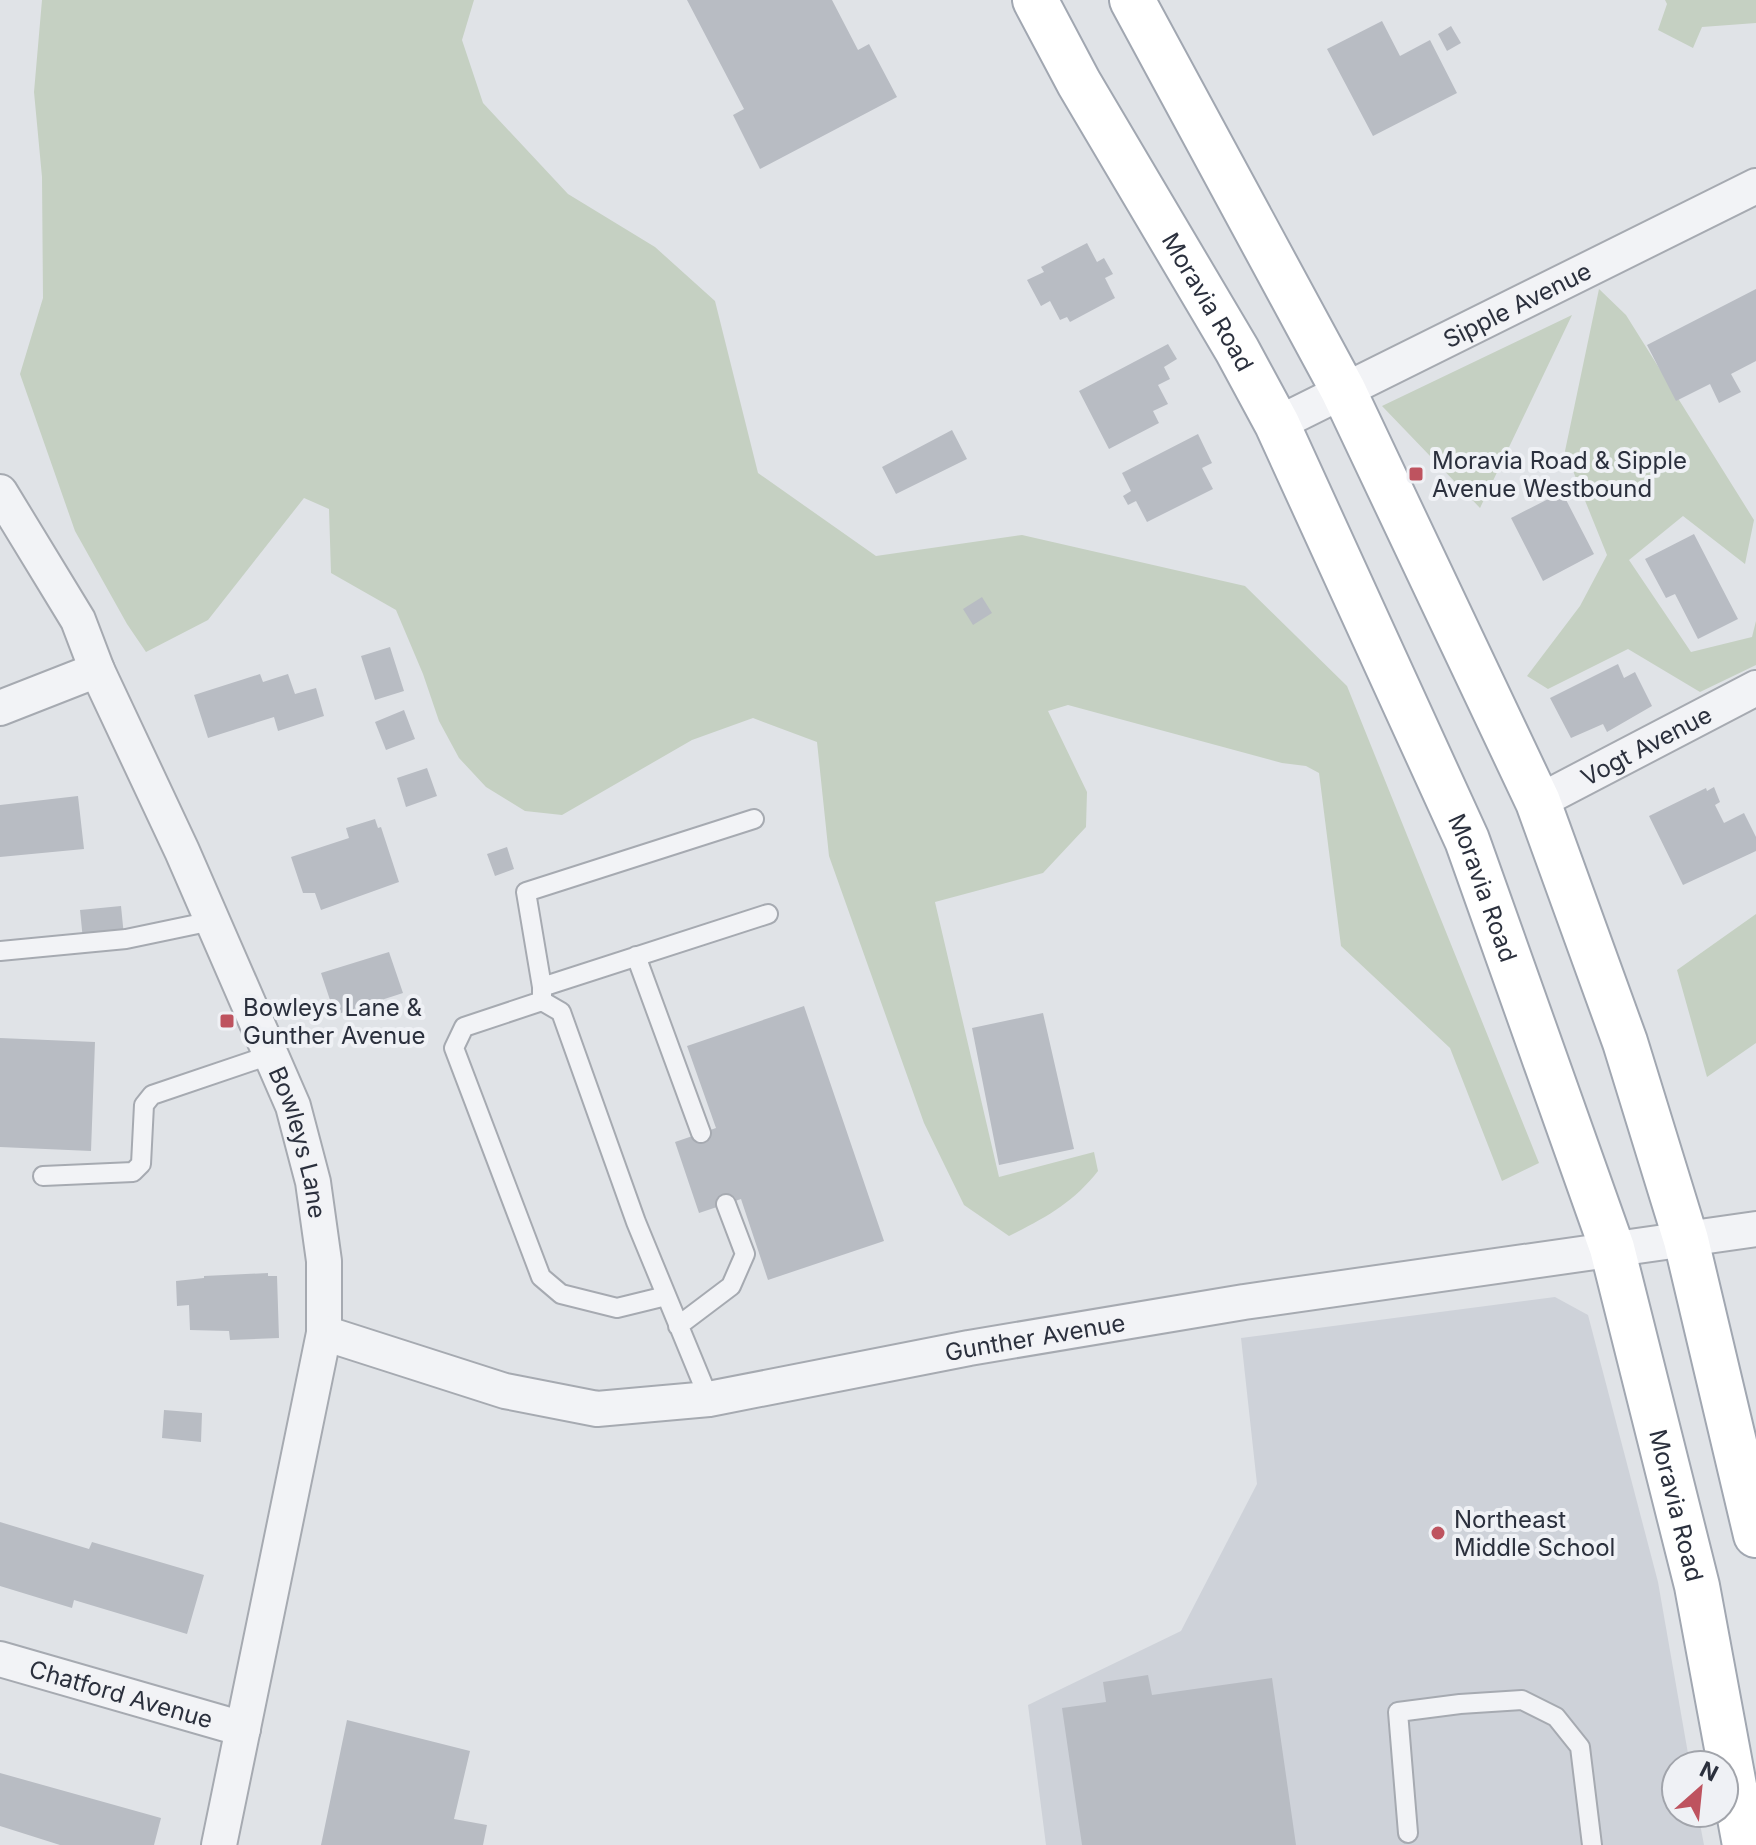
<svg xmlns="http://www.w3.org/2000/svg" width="1756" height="1845" viewBox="0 0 1756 1845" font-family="Inter,sans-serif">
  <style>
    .built { fill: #ced2d9 }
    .green { fill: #c5d0c2 }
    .building { fill: #b8bcc3 }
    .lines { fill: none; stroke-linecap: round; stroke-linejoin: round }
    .lane-casing { stroke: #a6aab1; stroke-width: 22 }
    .street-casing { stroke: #a6aab1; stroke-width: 38 }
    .primary-casing { stroke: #a1a7b1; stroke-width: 48 }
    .lane { stroke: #f2f3f6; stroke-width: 18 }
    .street { stroke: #f2f3f6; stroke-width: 34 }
    .primary { stroke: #fff; stroke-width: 44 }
    .poi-dot { fill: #be535f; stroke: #eff1f5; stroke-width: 3 }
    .labels { text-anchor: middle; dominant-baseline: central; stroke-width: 8; stroke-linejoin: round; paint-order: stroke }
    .street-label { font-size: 24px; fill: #2b303d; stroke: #eff1f5 }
    .poi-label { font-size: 24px; fill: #2b303d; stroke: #eff1f5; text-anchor: start }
  </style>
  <rect width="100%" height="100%" fill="#e0e3e7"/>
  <path class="built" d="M1555 1297 1588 1315 1658 1582 1690 1765H1676V1813H1698L1704 1845H1046L1028 1705 1181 1631 1257 1484 1241 1338Z"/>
  <path class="green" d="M42 0H474L462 40 483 103 568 194 655 247 715 301 758 473 876 556 1022 535 1245 586 1347 686 1539 1163 1502 1181 1450 1048 1341 946 1319 773 1306 766 1282 763 1068 705 1048 711 1087 792 1086 827 1043 873 935 902 999 1177 1094 1152 1098 1171C1073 1203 1045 1218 1009 1236L964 1205 924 1123 829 856 817 742 753 718 692 740 562 815 525 811 486 787 459 758 439 721 423 674 396 610 331 573 329 509 304 498 208 620 146 652 127 624 75 531 20 374 43 298 42 177 34 92Z
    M1665 0H1756V23L1702 27 1693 48 1658 30 1667 4Z
    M1599 289 1626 315 1754 520 1745 564 1683 516 1629 560 1691 652 1752 637 1756 621V665L1700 692 1628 649 1548 689 1527 676 1580 606 1607 555 1565 451Z
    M1572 315 1480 508 1382 406Z
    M1756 914V1043L1707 1077 1677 970Z"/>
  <path class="building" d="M687 0H832L858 50 869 44 897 97 760 169 733 115 744 109Z
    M1382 21 1400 56 1430 40 1457 93 1373 136 1327 49Z
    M1451 26 1461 43 1447 51 1438 34Z
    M1087 243 1097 262 1104 258 1113 274 1105 278 1115 298 1070 322 1067 317 1060 320 1050 301 1041 306 1027 280 1044 272 1041 267Z
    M1756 289V361L1731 374 1741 392 1719 403 1710 384 1676 401 1647 345Z
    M1168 344 1177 359 1164 367 1170 379 1158 385 1168 404 1153 411 1159 423 1109 449 1079 391Z
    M952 430 967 459 896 494 882 467Z
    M1198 434 1212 463 1202 468 1213 489 1147 522 1136 501 1128 505 1123 496 1131 491 1122 473Z
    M1562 492 1594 554 1543 581 1511 518Z
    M1694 534 1738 619 1698 639 1675 594 1666 598 1645 559Z
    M982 597 992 613 973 625 963 609Z
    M390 647 404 691 375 700 361 656Z
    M1618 664 1624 678 1635 672 1652 706 1607 732 1603 724 1571 738 1550 698Z
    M260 674 263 682 288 674 295 694 316 688 324 716 278 731 274 717 208 738 194 695Z
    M404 710 415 739 386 750 375 722Z
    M427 768 437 796 406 807 397 778Z
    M1714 787 1720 802 1715 805 1724 823 1744 813 1756 837V851L1683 885 1649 816 1706 788 1707 791Z
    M78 796 84 849 0 857V805Z
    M375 819 378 828 381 827 399 882 321 910 315 893H303L291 857 349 838 346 828Z
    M507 847 514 869 495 876 487 854Z
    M121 906 124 936 83 940 80 910Z
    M389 952 403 993 335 1015 321 973Z
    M804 1006 884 1241 768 1280 741 1199 699 1213 675 1142 716 1128 687 1046Z
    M1043 1013 1074 1149 999 1165 972 1028Z
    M0 1038 95 1042 91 1151 0 1147Z
    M268 1273V1276H277L279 1338 230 1340 229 1331 190 1330 189 1305 177 1306 176 1281 204 1278V1276Z
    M164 1410 202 1413 201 1442 162 1438Z
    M0 1522 89 1549 92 1542 204 1575 187 1634 74 1600 72 1608 0 1586Z
    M1148 1675 1152 1695 1272 1678 1296 1845H1082L1062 1708 1106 1702 1103 1682Z
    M347 1720 470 1751 454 1819 487 1825 483 1845H321Z
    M0 1773 161 1818 154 1845H60L0 1826Z"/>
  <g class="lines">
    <defs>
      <path id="lane" d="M0 951 126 939 212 921
        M636 956 701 1133
        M542 987 768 914
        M542 1001V987L526 892 754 819
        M43 1176 133 1172 141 1164 144 1105 152 1095 270 1055
        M666 1296 617 1308 561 1294 541 1277 454 1048 464 1027 542 1001 561 1012 636 1222 709 1399
        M678 1326 731 1286 745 1254 726 1204
        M1408 1833 1398 1712 1460 1704 1522 1700 1556 1717 1580 1747 1592 1845"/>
      <g id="street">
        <path id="s1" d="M1277 424 1756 186"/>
        <path id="s2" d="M0 492 78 620 97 670 182 851 293 1106 313 1182 324 1261V1333L219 1845"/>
        <path d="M0 708 97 670"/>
        <path id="s3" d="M1538 802 1756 688"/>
        <path id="s4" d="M324 1333 505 1391 597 1409 709 1399 969 1348 1244 1302 1756 1229"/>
        <path id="s5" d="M0 1659 243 1729"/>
      </g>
      <g id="primary">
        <path id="s6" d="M1035 0 1079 83 1237 350 1277 424 1467 840 1612 1248 1697 1586 1745 1845"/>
        <path d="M1132 0 1343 390 1538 802 1625 1042 1686 1240 1756 1535"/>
      </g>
    </defs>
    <use href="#lane" class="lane-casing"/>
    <use href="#street" class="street-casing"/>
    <use href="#primary" class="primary-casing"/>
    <use href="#lane" class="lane"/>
    <use href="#street" class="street"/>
    <use href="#primary" class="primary"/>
  </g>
  <g class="poi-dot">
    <rect x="1408" y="466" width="16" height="16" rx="4"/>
    <rect x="219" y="1013" width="16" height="16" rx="4"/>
    <circle cx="1438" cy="1533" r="8"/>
  </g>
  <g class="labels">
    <g class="street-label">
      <text stroke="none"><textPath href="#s6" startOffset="348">Moravia Road</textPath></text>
      <text stroke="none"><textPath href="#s1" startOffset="268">Sipple Avenue</textPath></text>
      <text stroke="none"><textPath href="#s3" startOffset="122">Vogt Avenue</textPath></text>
      <text stroke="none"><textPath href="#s6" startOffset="996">Moravia Road</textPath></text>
      <text stroke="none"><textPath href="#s2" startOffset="718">Bowleys Lane</textPath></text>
      <text stroke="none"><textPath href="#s4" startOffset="728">Gunther Avenue</textPath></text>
      <text stroke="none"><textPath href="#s6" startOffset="1644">Moravia Road</textPath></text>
      <text stroke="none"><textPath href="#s5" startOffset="126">Chatford Avenue</textPath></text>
    </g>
    <g class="poi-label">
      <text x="1432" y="460">Moravia Road &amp; Sipple<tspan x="1432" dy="28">Avenue Westbound</tspan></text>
      <text x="243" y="1007">Bowleys Lane &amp;<tspan x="243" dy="28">Gunther Avenue</tspan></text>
      <text x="1454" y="1519">Northeast<tspan x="1454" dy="28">Middle School</tspan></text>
    </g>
  </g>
  <g transform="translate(1700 1789) rotate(27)"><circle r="38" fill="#eff1f5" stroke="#a1a4ab" stroke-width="2"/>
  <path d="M0-6L14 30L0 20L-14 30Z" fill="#be535f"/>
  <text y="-12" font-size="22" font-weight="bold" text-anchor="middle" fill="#2b303d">N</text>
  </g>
</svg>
